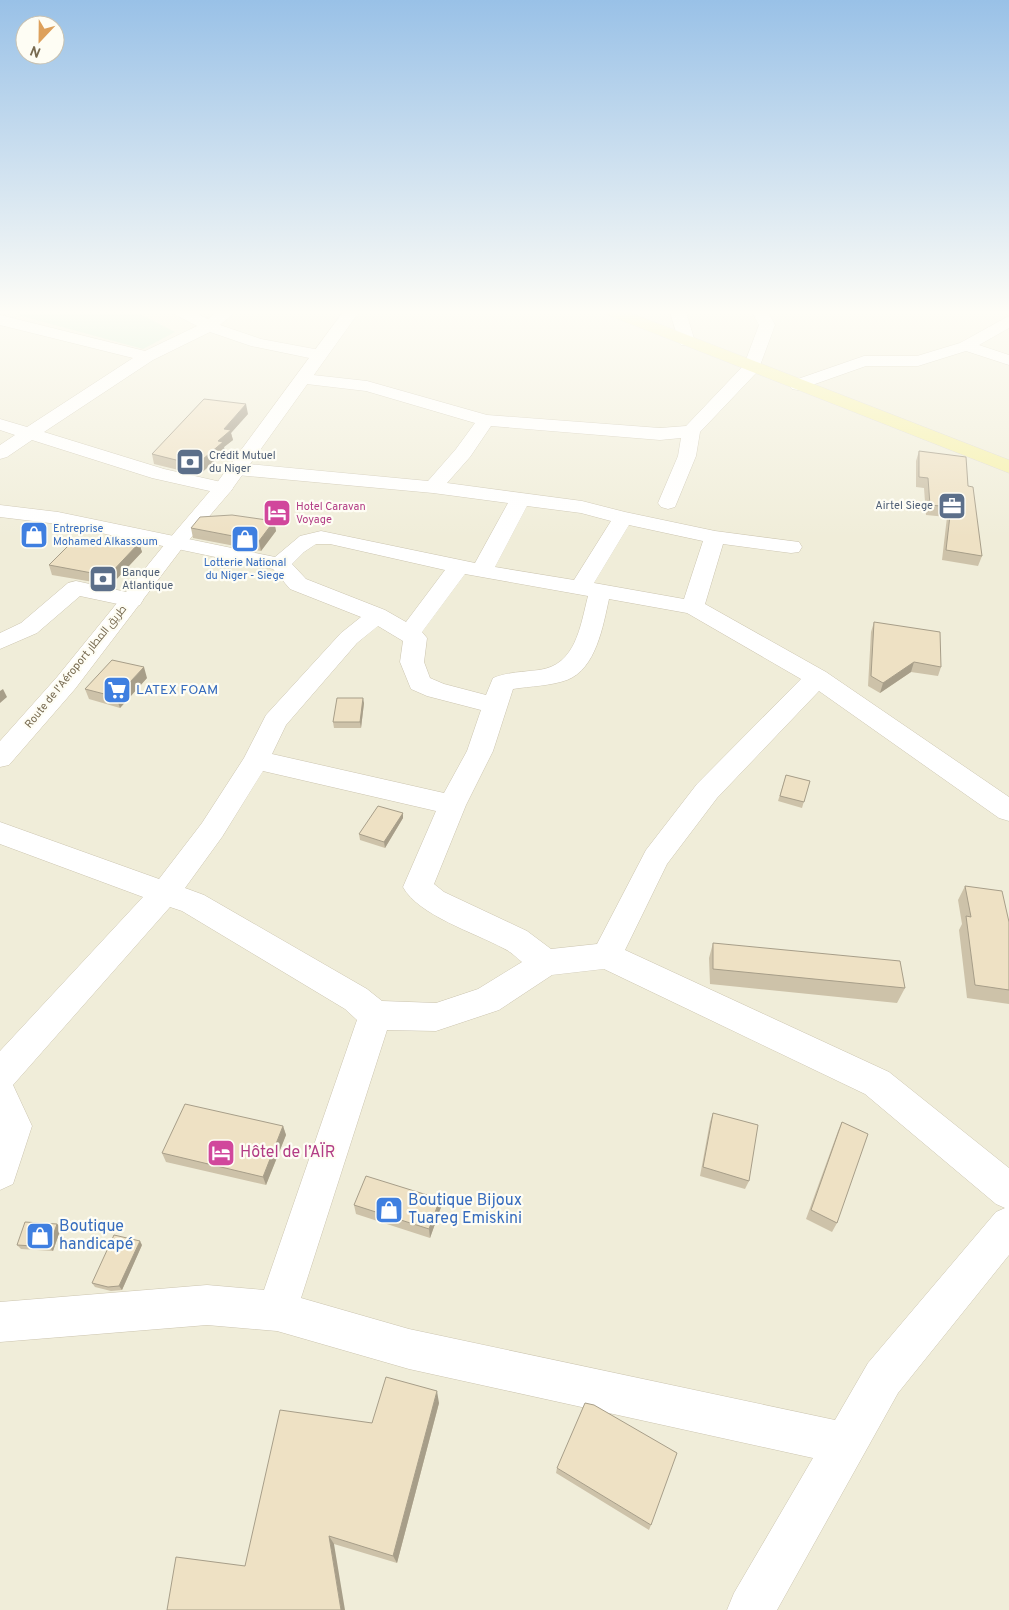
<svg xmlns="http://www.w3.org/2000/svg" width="1009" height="1610" viewBox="0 0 1009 1610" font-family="Overpass,Cairo,sans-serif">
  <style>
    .residential { fill: #f0edd9 }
    .green { fill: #ceeacb }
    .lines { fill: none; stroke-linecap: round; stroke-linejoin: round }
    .minor-casing { stroke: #ccc5b0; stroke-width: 1 }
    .secondary-casing { stroke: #cdc4ab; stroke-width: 1 }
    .primary-casing { stroke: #dcd8d2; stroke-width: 1 }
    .minor { fill: #fff; fill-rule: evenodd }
    .secondary { fill: #fff; fill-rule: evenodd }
    .primary { fill: #f5f0ab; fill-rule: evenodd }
    .wall { fill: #cdc2a9 }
    .shaded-wall { fill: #a79e89 }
    .building { fill: #eee1c4; stroke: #a79e89 }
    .labels { text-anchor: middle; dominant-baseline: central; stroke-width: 4.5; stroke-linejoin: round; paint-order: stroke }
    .far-service-label { font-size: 11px; fill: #4e5e75; stroke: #fefdf4; text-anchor: start }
    .far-hotel-label { font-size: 11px; fill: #b23c85; stroke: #fefdf4; text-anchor: start }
    .far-shop-label { font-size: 11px; fill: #366cbe; stroke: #fefdf4; text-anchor: start }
    .far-street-label { font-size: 11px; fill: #776a50; stroke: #fefdf4 }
    .shop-label { font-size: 14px; fill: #366cbe; stroke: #fefdf4; text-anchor: start }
    .near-hotel-label { font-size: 16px; fill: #b23c85; stroke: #fefdf4; text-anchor: start }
    .near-shop-label { font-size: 16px; fill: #366cbe; stroke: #fefdf4; text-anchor: start }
  </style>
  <rect width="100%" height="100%" fill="#fcfbed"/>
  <path class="residential" d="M0 312H1009V1610H0Z"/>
  <path class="green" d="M7 312H136L175 332 143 349Z"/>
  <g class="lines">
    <defs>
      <path id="minor" d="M173 312H194L208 319 217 312H235L220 325 261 339 325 351 327 355 325 359 319 360 251 346 210 332 153 360 44 432 164 469 230 484 233 488 230 492 223 494 152 478 32 440 7 457 0 459V445L15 435 0 430V419L27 427 133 358 0 325V315L145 351 197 326 176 315Z
        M670 312H686L695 342 693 345H681L679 342Z
        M752 312H768L775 325 758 371 700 432 696 456 675 507 668 509 661 507 658 503 678 456 681 438 660 440 491 426 470 457 447 483 582 501 625 512 715 531 799 542 802 547 799 552 791 553 723 544 705 604 826 672 1009 797V821L999 818 819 691 717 798 667 864 625 950 889 1072 1009 1168V1255L898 1393 777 1610H727L734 1593 813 1458 409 1369 277 1331 207 1325 0 1342V1302L207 1285 264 1290 357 1020 345 1009 182 911 170 907 13 1085 32 1126 13 1184 0 1190V1051L143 897 0 844V822L159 879 202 823 244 758 266 715 341 633 361 617 290 589 273 569 58 524 0 517V505L58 512 275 557 300 536 321 531 475 563 508 503 433 493 237 475 230 473 227 469 230 465 237 463 428 481 456 449 475 423 366 391 298 383 295 379 298 375 304 374 367 381 487 415 660 428 686 426 744 365 759 325ZM527 506 581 513 611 521 574 580 495 567ZM629 525 703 541 684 599 594 583ZM316 544H330L445 570 406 622 385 610 306 579 292 564 304 552ZM465 574 588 596C580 627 576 665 539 670 523 672 508 672 493 678L486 695 444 684 430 678 424 662 427 638 422 632ZM609 599 687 613 801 679 697 784 646 850 597 944 551 949 527 931 444 892 434 884 466 805 493 751 513 689C531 686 550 686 567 680 596 669 603 626 609 599ZM378 626 403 641 400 662 411 689 427 696 481 710 467 751 444 793 272 754 286 725 357 643ZM263 771 436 811 403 887C418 915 475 933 503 948 510 951 516 957 522 962L478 989 436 1003 382 1001 367 989 204 895 185 888 222 837ZM604 969 865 1094 996 1204 1005 1208 996 1212 868 1363 835 1420 409 1329 301 1298 387 1030 436 1031 499 1010 552 975Z
        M1009 316V328L979 345 1009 355V365L966 351 918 366H866L798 390 792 389 789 385 792 381 864 356H917L960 343Z
        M76 581 140 595 143 600 140 605 132 607 80 596 37 633 0 649V633L21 623 68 583Z"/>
      <path id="secondary" d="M343 312H359L230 492 183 547 75 689 9 765 0 767V741L57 677 169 539 216 484Z"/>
      <path id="primary" d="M605 312H628L1009 460V473L608 315Z"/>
    </defs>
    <use href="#minor" class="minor-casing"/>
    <use href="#secondary" class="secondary-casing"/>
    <use href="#primary" class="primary-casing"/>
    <use href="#minor" class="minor"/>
    <use href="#secondary" class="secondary"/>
    <use href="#primary" class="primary"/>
  </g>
  <path class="wall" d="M248 414 231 433 233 440 224 447 225 452 199 475 154 464 152 454Z
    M919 451 968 486 982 556 978 566 942 560 947 517 926 515 924 488 916 487V461Z
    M274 521 276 531 261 551 193 538 191 528Z
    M139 543 142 552 111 585 52 575 49 565 103 545Z
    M874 622 941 667 938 676 911 672 880 693 868 686 871 632Z
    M147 678 120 708 89 699 85 689Z
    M364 703 361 728H334L333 722Z
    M786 775 810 781 802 808 778 801Z
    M403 813V818L385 848 360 840 359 834Z
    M965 886 1009 922V1004L967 998 959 930 962 924 958 900Z
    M713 943 905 988 897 1003 710 984 709 958Z
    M713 1113 749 1181 745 1189 700 1176 710 1122Z
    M842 1122 837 1223 832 1232 806 1219 838 1131Z
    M283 1126 286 1135 266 1185 166 1162 162 1153Z
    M354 1205 441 1207 430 1238 356 1214Z
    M57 1224 61 1228 53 1251 21 1249 17 1245Z
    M142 1245 122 1290 111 1291 95 1287 92 1283Z
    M439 1403 397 1563 334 1544 245 1566 372 1423Z
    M557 1468 651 1525 649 1530 556 1473Z"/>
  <path class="shaded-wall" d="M246 404 248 414 231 433 233 440 224 447 225 452 199 475 196 465 218 441 224 429Z
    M274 521 276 531 261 551 259 541Z
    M139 543 142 552 111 585 108 576Z
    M914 662 911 672 880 693 883 683Z
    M144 667 147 678 120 708 116 697Z
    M3 689 7 697 0 703V691Z
    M363 698 364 703 361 728 360 722Z
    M403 813V818L385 848 384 842Z
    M283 1126 286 1135 266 1185 263 1177Z
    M440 1199 441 1207 430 1238 429 1229Z
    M57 1224 61 1228 53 1251 49 1247Z
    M140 1241 142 1245 122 1290 119 1286Z
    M437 1391 439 1403 397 1563 393 1556Z
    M329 1536 334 1544 345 1610H341Z"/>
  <path class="building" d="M204 399 246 404 224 429 231 430 218 441 223 442 196 465 152 454Z
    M919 451 966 457 968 486 973 487 982 556 946 550 951 507 930 505 928 478 919 477Z
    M232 515 274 521 259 541 191 528 200 517Z
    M111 537 139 543 108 576 49 565 74 540 103 545Z
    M874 622 940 632 941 667 914 662 883 683 871 676Z
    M112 660 144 667 116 697 85 689Z
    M337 698H363L360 722H333Z
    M786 775 810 781 804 802 780 796Z
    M378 806 403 813 384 842 359 834Z
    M965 886 1002 891 1009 922V990L975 985 966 916 971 917Z
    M713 943 900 961 905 988 713 969Z
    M185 1104 283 1126 263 1177 162 1153Z
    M713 1113 758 1125 749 1181 703 1167Z
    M842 1122 868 1134 837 1223 811 1210Z
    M366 1176 440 1199 429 1229 354 1205Z
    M25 1222 57 1224 49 1247 17 1245Z
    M114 1235 140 1241 119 1286 108 1287 92 1283Z
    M386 1377 437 1391 393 1556 329 1536 341 1610H167L176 1557 245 1566 280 1410 372 1423Z
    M585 1403 594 1405 677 1453 651 1525 557 1468Z"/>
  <linearGradient id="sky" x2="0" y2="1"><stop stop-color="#99c1e7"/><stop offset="0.58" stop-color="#fefdf7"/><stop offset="1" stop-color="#fefdf7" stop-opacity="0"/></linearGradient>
  <rect width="1009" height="538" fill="url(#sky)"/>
  <defs>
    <symbol id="bank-square" viewBox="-11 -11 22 22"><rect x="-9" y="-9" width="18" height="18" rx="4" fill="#5c6f8a" stroke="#fefdf4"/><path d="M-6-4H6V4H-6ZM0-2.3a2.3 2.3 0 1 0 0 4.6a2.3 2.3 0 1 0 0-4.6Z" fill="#fff"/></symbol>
    <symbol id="office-square" viewBox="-11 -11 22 22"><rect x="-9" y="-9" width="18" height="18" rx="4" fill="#5c6f8a" stroke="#fefdf4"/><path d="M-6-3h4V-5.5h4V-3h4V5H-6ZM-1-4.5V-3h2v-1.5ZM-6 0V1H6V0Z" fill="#fff"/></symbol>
    <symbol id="hotel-square" viewBox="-11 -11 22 22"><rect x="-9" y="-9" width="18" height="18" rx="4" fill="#d1479c" stroke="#fefdf4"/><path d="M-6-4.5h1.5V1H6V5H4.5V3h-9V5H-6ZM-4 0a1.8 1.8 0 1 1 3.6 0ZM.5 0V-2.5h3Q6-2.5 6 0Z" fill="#fff"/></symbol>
    <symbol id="shop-square" viewBox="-11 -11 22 22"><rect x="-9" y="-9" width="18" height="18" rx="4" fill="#3f7fe0" stroke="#fefdf4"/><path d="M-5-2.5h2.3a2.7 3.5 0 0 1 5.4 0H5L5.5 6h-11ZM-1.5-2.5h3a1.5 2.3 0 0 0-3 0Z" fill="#fff"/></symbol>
    <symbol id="supermarket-square" viewBox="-11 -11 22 22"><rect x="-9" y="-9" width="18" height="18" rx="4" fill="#3f7fe0" stroke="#fefdf4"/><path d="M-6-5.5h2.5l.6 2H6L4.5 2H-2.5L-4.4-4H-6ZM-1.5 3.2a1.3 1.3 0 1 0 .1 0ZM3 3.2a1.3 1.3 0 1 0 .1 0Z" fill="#fff"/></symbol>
  </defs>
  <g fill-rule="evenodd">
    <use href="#bank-square" x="174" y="446" width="32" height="32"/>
    <use href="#office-square" x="936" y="490" width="32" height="32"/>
    <use href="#hotel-square" x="261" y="497" width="32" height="32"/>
    <use href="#shop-square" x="18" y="519" width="32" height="32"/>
    <use href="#shop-square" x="229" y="523" width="32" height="32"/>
    <use href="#bank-square" x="87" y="563" width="32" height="32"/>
    <use href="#supermarket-square" x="101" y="674" width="32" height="32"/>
    <use href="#hotel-square" x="205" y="1137" width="32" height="32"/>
    <use href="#shop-square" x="373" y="1194" width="32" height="32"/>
    <use href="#shop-square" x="24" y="1220" width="32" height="32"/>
  </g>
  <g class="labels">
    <g class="far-service-label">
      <text x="209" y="456">Crédit Mutuel<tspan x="209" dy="13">du Niger</tspan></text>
      <text x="933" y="506" text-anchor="end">Airtel Siege</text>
      <text x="122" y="573">Banque<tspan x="122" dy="13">Atlantique</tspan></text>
    </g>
    <g class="far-hotel-label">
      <text x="296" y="507">Hotel Caravan<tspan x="296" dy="13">Voyage</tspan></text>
    </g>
    <g class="far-shop-label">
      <text x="53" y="529">Entreprise<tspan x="53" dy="13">Mohamed Alkassoum</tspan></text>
      <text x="245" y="563" text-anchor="middle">Lotterie National<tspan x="245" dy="13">du Niger - Siege</tspan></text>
    </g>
    <g class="far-street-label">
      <text transform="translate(76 667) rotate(-51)">Route de l'Aéroport طريق المطار</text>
    </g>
    <g class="shop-label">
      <text x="136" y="690">LATEX FOAM</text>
    </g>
    <g class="near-hotel-label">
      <text x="240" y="1153">Hôtel de l’AÏR</text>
    </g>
    <g class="near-shop-label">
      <text x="408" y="1201">Boutique Bijoux<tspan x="408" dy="18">Tuareg Emiskini</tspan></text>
      <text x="59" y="1227">Boutique<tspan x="59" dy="18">handicapé</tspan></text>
    </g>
  </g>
  <g transform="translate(40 40) rotate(202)"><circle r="24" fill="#fefdf4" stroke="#c8c2b2"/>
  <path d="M0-4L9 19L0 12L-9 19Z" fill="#dda05b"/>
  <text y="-8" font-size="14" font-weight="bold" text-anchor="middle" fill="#776a50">N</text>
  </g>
</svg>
